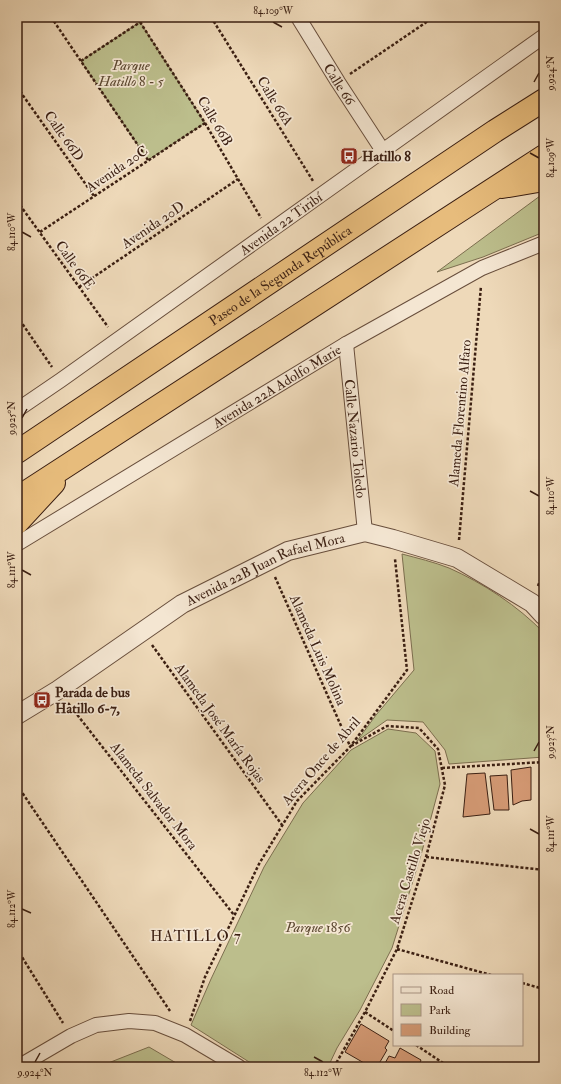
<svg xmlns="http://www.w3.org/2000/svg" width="561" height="1084" viewBox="0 0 561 1084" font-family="'IM FELL Double Pica',serif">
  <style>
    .green { fill: #bcbe8c; stroke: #7c6e4f }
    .building { fill: #d69b76; stroke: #3b1f12 }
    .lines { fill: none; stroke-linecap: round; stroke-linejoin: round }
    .minor-casing { stroke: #684e3c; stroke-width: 16 }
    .tertiary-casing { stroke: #684e3c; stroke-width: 20 }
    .trunk-casing { stroke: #3b1f12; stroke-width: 24 }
    .path { stroke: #3b1f12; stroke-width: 2.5; stroke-dasharray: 3 2; stroke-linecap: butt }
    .minor { stroke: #f4e6d2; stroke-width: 14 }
    .tertiary { stroke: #f4e6d2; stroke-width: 18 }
    .trunk { stroke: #e7bc7c; stroke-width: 22 }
    .ticks { fill: none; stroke: #3b1f12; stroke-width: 1.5 }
    .labels { text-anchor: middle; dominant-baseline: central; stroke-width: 3.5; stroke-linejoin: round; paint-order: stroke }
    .park-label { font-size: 14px; font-style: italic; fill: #5b4730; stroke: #f4e6d2 }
    .street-label { font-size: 14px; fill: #3b1f12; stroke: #f4e6d2 }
    .poi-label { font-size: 14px; font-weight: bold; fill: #3b1f12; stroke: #f4e6d2; text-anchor: start }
    .neighbourhood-label { font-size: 15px; letter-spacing: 1px; fill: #3b1f12; stroke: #f4e6d2 }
    .neatline { fill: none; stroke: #3b1f12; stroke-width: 1.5 }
    .ticks-label { font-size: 10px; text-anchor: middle; fill: #3b1f12 }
  </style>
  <rect width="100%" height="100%" fill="#eed9b9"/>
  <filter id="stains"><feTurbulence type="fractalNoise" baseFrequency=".005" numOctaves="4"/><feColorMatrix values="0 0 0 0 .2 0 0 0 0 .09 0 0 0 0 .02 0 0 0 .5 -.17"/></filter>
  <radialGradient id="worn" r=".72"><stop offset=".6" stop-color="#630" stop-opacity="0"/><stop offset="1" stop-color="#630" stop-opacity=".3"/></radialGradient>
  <path class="green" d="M140 22 205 123 148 160 81 61Z
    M544 193V232L483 257 437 272Z
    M402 554C417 558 434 562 449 568 483 583 518 606 544 633V757L449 764 445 750 423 722 387 720 357 741 376 715 414 670Z
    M388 729 416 733 435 751 440 784 421 855 392 948 360 1010 337 1048 328 1067H257L191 1025 211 979 264 867 303 803 351 750Z
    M149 1047 183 1067H98Z"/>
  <path class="building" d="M531 767V800L522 801 513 805 511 770Z
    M485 773 490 814 463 817 467 774Z
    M507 775 509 810H494L490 776Z
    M361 1024 389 1041 385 1048 387 1050 377 1067H371L345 1052Z
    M400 1048 421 1060 418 1067H387L384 1065 389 1056 395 1058Z"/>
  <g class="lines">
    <defs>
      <g id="minor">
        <path id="s1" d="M298 17 338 82 383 151"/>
        <path id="s2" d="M346 344 365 532"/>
        <path id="s3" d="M17 410 61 380 544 36"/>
        <path id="s4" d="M17 544 346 344 482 268 544 243"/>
        <path d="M18 1067 71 1036 96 1025 129 1021 155 1023 185 1035 239 1067"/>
      </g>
      <g id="tertiary">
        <path id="s5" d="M17 715 58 690 182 604 288 551 365 532 393 539 457 558 532 603 544 616"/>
      </g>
      <g id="trunk">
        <path d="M502 187 544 180"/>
        <path id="s6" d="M17 452 495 131 544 100"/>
        <path d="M17 498 544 156"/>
        <path d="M17 523 54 483"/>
      </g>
    </defs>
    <use href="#minor" class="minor-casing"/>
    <use href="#tertiary" class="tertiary-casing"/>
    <use href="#trunk" class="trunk-casing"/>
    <path class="path" d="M51 17 148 160
      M211 17 313 181
      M140 22 205 123 261 218
      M81 61 148 17
      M350 74 434 17
      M17 87 94 196
      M17 201 108 327
      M40 232 205 123
      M79 287 238 179
      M17 316 52 367
      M459 540 481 286
      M275 577 350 746
      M538 586 544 570
      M152 645 282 825
      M68 703 234 915
      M442 768 544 762
      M17 785 170 1011
      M426 857 544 870
      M17 949 63 1023
      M397 949 491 975
      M522 983 544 989
      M365 1012 394 1031
      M190 1021 205 977 259 864 297 801 350 747 407 670 395 559
      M416 1045 449 1067
      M334 1067 365 1012 397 949 426 857 445 785 438 749 419 728 387 726 351 746"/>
    <use href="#minor" class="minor"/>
    <use href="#tertiary" class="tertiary"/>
    <use href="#trunk" class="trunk"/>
  </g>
  <path class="ticks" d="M273 22 282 27M534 82 539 73M530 153 539 158M22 232 31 237M22 418 27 409M530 491 539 496M22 570 31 575M534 751 539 742M530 829 539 834M22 909 31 913M314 1057 323 1062M35 1062 40 1053"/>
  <defs>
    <symbol id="bus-square" viewBox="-11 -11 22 22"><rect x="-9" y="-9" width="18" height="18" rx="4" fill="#8f2418" stroke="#f4e6d2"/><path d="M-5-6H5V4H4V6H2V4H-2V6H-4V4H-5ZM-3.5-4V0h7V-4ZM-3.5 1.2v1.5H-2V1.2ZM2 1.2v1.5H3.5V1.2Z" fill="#fff"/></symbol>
  </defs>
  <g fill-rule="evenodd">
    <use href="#bus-square" x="339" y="146" width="20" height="20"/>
    <use href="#bus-square" x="32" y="690" width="20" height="20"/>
  </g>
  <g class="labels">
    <g class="park-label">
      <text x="131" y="65">Parque<tspan x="131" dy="16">Hatillo 8 - 5</tspan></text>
      <text x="318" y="927">Parque 1856</text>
    </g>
    <g class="street-label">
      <text stroke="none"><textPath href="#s1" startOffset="79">Calle 66</textPath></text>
      <text transform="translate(275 101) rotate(58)">Calle 66A</text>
      <text transform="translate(215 121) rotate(59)">Calle 66B</text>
      <text transform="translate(64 136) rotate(55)">Calle 66D</text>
      <text transform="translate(117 169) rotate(-34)">Avenida 20C</text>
      <text stroke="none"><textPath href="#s3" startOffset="323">Avenida 22 Tiribí</textPath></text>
      <text transform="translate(153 225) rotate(-34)">Avenida 20D</text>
      <text transform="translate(75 265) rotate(54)">Calle 66E</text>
      <text stroke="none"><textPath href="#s6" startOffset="317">Paseo de la Segunda República</textPath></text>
      <text stroke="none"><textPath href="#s4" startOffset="304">Avenida 22A Adolfo Marie</textPath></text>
      <text transform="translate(460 413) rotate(-85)">Alameda Florentino Alfaro</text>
      <text stroke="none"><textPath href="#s2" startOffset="95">Calle Nazario Toledo</textPath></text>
      <text stroke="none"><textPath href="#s5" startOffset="290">Avenida 22B Juan Rafael Mora</textPath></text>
      <text transform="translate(318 650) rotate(66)">Alameda Luis Molina</text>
      <text transform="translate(220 723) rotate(54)">Alameda José María Rojas</text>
      <text transform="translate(321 761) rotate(-49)">Acera Once de Abril</text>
      <text transform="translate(154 796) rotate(52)">Alameda Salvador Mora</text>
      <text transform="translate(410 871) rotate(-73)">Acera Castillo Viejo</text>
    </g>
    <g class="poi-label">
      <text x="362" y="156">Hatillo 8</text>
      <text x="55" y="692">Parada de bus<tspan x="55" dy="16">Hatillo 6-7,</tspan></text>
    </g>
    <g class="neighbourhood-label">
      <text x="196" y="936">HATILLO 7</text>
    </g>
  </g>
  <rect width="561" height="1084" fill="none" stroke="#eed9b9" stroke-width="44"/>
  <rect x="393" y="974" width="130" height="72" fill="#f4e6d2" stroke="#aa9685"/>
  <rect x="401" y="987" width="20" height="6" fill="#f4e6d2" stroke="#aa9685"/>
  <text x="429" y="994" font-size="12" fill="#3b1f12">Road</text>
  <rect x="401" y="1004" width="20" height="12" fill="#bcbe8c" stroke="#aa9685"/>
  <text x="429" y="1014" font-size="12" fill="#3b1f12">Park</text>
  <rect x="401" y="1024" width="20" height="12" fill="#d69b76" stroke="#aa9685"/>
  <text x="429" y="1034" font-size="12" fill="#3b1f12">Building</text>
  <rect x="22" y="22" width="517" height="1040" class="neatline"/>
  <g class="ticks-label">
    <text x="273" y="14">84.109°W</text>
    <text transform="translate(550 73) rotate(-90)" y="4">9.924°N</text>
    <text transform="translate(550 158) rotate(-90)" y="4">84.109°W</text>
    <text transform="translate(11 232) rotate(-90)" y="4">84.110°W</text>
    <text transform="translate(11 418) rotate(-90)" y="4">9.925°N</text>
    <text transform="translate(550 496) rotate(-90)" y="4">84.110°W</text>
    <text transform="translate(11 570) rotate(-90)" y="4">84.111°W</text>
    <text transform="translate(550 742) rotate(-90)" y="4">9.923°N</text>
    <text transform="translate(550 834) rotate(-90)" y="4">84.111°W</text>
    <text transform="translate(11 909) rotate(-90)" y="4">84.112°W</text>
    <text x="35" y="1076">9.924°N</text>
    <text x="323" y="1076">84.112°W</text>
  </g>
  <rect width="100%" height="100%" filter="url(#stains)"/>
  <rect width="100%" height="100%" fill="url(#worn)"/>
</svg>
